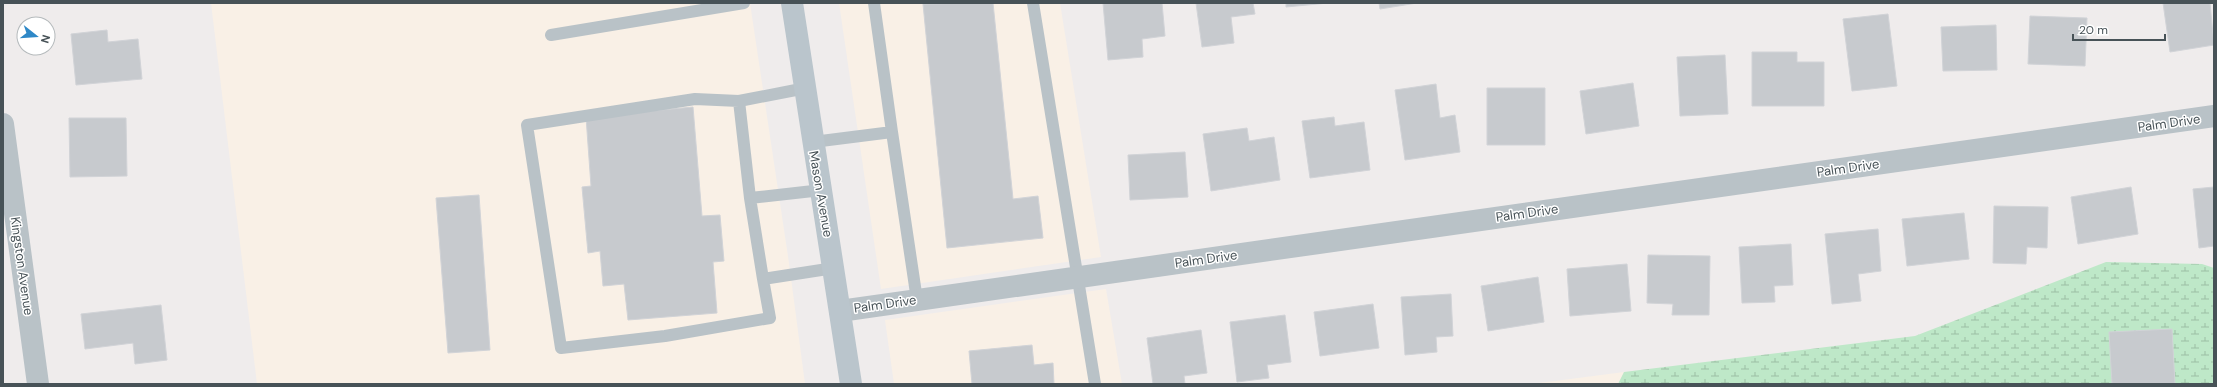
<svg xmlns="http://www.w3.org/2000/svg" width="2217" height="387" viewBox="0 0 2217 387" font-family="'DM Sans',sans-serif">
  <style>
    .commercial { fill: #f9f0e6 }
    .wetland { fill: url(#wetland-marsh) }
    .building { fill: #c7cace; stroke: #d1d3d7 }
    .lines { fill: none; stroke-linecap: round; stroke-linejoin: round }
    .service { stroke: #b9c2c7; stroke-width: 12 }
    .minor { stroke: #b9c2c7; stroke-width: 22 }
    .secondary { stroke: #bac5cc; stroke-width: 22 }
    .labels { text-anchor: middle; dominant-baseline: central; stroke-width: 3; stroke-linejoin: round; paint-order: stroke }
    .street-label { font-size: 13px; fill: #475257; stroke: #fff }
  </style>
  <defs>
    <pattern id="wetland-marsh" width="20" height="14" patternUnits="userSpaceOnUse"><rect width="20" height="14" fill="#bee8c8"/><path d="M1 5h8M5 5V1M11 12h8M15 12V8" fill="none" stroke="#9cbfa5"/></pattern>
  </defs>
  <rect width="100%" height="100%" fill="#efecec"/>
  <path class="commercial" d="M211 3H750L789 263 805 384H257Z
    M839 3H1060L1101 257 881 289Z
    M1106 289 1122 384H894L885 320Z
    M1624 372 1618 384H1529L1555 381Z"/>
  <path class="wetland" d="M2106 262 2202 264 2214 268V384H1618L1624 372 1915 336Z"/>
  <path class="building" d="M993 3 1013 199 1038 196 1043 238 947 248 923 4Z
    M1103 3H1162L1165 36 1142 39 1143 57 1108 60Z
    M1196 3H1253L1255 14 1231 17 1234 43 1202 47Z
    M1286 3H1328L1286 7Z
    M1379 3H1417L1380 9Z
    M2163 3H2210L2214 45 2170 52Z
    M1888 14 1897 86 1852 91 1843 19Z
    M2030 16 2087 18 2085 66 2028 64Z
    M1996 25 1997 70 1943 71 1941 27Z
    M107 30 108 42 138 39 142 79 76 85 71 34Z
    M1752 52H1797V62H1824V106H1752Z
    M1725 55 1728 114 1680 116 1677 57Z
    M1633 83 1639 126 1586 134 1580 91Z
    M1436 84 1440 118 1455 115 1460 152 1405 160 1395 90Z
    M1487 88H1545V145H1487Z
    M693 107 702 216 720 215 724 261 713 262 717 313 628 320 624 284 603 286 600 251 588 253 582 187 591 186 586 117Z
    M1334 117 1335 126 1364 122 1370 170 1310 178 1302 121Z
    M69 118H126L127 176 70 177Z
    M1247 128 1249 141 1274 137 1280 180 1211 191 1203 134Z
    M1185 152 1188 197 1130 200 1128 155Z
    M2131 187 2138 234 2078 244 2071 197Z
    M2214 187V246L2199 248 2193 189Z
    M479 195 490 350 448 353 436 198Z
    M1994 206 2048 207 2047 248 2027 247 2026 264 1993 263Z
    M1964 213 1969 259 1907 266 1902 219Z
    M1878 229 1881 271 1858 274 1861 301 1832 304 1825 234Z
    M1791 244 1793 285 1774 286 1775 302 1742 303 1739 247Z
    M1648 255 1710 256 1709 315H1672L1673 304 1647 303Z
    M1627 264 1631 311 1570 316 1567 269Z
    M1538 277 1544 322 1488 331 1481 286Z
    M1451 294 1453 336 1436 337 1437 352 1405 355 1401 297Z
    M1373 304 1379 348 1320 356 1314 312Z
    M161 305 167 360 135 364 133 343 85 349 81 314Z
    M1285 315 1291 362 1267 365 1269 378 1237 382 1230 322Z
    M2172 329 2175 384H2112L2109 332Z
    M1201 330 1207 373 1184 376 1185 384H1153L1147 338Z
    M1032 345 1034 365 1053 363 1054 384H972L969 351Z"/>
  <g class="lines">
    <path class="service" d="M1033 3 1095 384
      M551 35 744 3
      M806 88 739 101 695 99 527 125 561 348 665 336 770 318 763 279 834 268
      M739 101 750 198 822 190
      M892 132 917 300
      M813 142 892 132 874 3
      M750 198 763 279"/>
    <path class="minor" d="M3 124 38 384
      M840 311 2214 116"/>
    <path class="secondary" d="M792 3 851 384"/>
  </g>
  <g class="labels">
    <g class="street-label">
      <text transform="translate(2169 123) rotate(-8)">Palm Drive</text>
      <text transform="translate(1848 168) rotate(-8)">Palm Drive</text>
      <text transform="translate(821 194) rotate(80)">Mason Avenue</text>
      <text transform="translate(1527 213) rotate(-8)">Palm Drive</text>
      <text transform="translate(1206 259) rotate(-8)">Palm Drive</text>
      <text transform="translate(22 266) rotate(82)">Kingston Avenue</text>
      <text transform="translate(885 304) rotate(-8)">Palm Drive</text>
    </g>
  </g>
  <rect width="2217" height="387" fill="none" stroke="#475257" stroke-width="8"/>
  <g transform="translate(36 36) rotate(107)"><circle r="19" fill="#ffffff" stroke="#b5babc"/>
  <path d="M0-3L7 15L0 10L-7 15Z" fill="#2e88c7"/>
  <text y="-6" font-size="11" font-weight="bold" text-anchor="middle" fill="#475257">N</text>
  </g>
  <path d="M2073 34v6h92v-6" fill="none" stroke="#475257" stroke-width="2"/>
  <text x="2079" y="34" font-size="12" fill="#475257" stroke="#ffffff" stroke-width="3" paint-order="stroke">20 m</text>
</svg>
